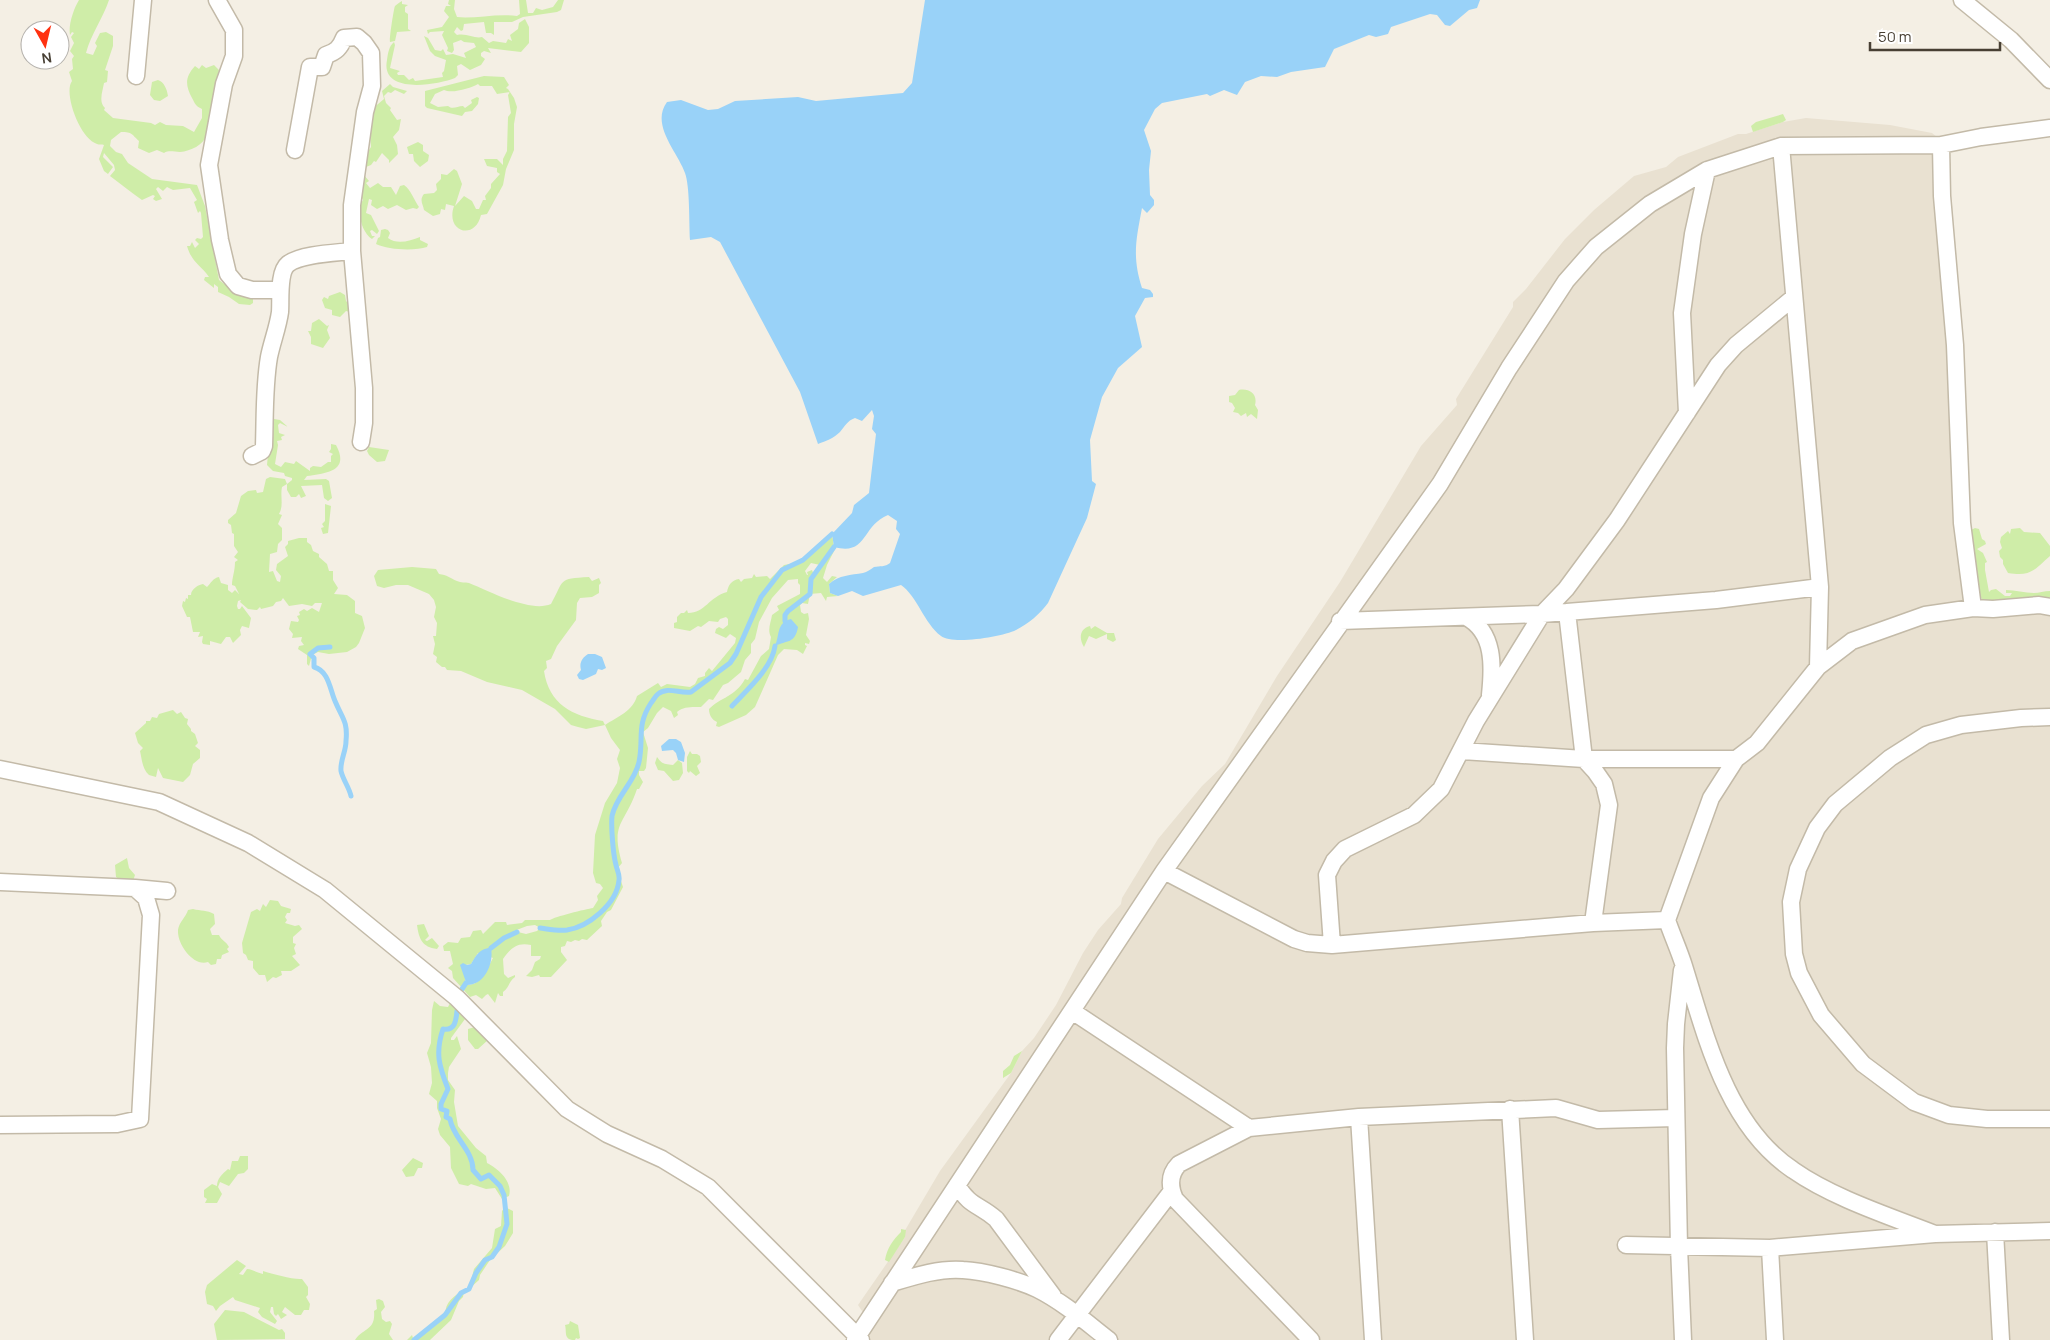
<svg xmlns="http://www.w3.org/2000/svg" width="2050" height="1340" viewBox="0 0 2050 1340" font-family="Manrope,sans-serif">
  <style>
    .residential { fill: #e9e1d1 }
    .green { fill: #cfeda8; fill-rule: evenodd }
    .water { fill: #99d2f8 }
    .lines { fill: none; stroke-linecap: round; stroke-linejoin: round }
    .stream { stroke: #99d2f8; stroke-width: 5 }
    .minor-casing { stroke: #c3baa8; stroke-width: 19 }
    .minor { stroke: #fff; stroke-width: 16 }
  </style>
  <rect width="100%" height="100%" fill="#f4efe4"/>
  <path class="residential" d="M1806 118 1890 125 1932 133 1937 137 1951 164 1949 170 1957 264 1969 494 1968 501 1979 594 2037 600 2050 597V1340H855L868 1320 858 1305 905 1237 904 1232 940 1171 1011 1073 1022 1051 1034 1038 1056 1005 1083 953 1098 930 1121 904 1122 898 1158 839 1202 786 1225 764 1277 676 1340 582 1421 446 1457 405 1456 399 1513 307V302L1526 289 1565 239 1594 210 1634 176 1666 167 1678 157 1738 134H1746L1783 122Z"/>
  <path class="green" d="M79 0H109C103 18 91 34 86 53L93 55 97 46 95 43 100 33 106 32 113 36V46L105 70 108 71 107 82 104 83C103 90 98 102 105 108L104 110 113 118 151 123 155 125 160 122 166 125 183 126 194 132 202 118V109C195 106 195 103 192 98 185 85 185 77 195 66L199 69 202 65 206 68 214 65 219 70 207 135C203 145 191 151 180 152 174 152 169 150 164 153L157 150 149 153 138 148 139 141C131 134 133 132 121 132L111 140 110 146 116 152 122 154 128 163 152 179 197 185 205 206 219 280 231 289 253 297V303L250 305 239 304 229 297 218 292V287L214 284V288L204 280 205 277H209C200 264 192 263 187 246H190L192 242 195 248 199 244 195 240 197 238 201 239 203 237 201 213 200 211 198 213 194 202 197 200 190 188 173 190 167 187 163 191 158 187 156 189 162 199 156 201 153 199 155 196 153 195 142 200C132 193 121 184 110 176L115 170 114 165 104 153 103 157 113 167 108 174 104 171 99 159 104 145C102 144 99 145 97 144 80 139 63 93 72 81L69 72 73 69 72 59 74 56 70 51 74 43 71 37 74 33 72 32 70 35C68 25 74 8 79 0Z
    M449 0H455L454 9 457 17C475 19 497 13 517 16L520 14 519 0H526L528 13H533L536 8 542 10 553 7 558 0H564L561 10 557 12 523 17 512 22H494V35L491 33H486L484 22 464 24 463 30 461 31 457 27 454 32 457 35C467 33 475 39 482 37L489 43 493 41 506 43 508 39 512 41 510 35 518 29 519 23 525 19 529 27V43L521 52 488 48 491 53 484 51 481 53V56L485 59 481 65 470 70 461 64 457 66 458 75 455 78C437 85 380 95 387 60 388 53 389 46 394 42L395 45 390 68 400 71 397 73 398 75H404L409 80 413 78 415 81 443 77 442 73 444 71 446 60 435 56 430 51 424 36 428 38 435 50 441 51 443 49 446 55 453 54 466 58 464 53 476 47 474 43 464 42 461 40 453 43 454 50 452 53 447 51 448 48 442 35 444 31 430 32 428 34 427 30 442 27 449 17 444 11 446 6H451L448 4Z
    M402 1V4L408 5 405 7V12L408 14V29L411 31 397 32 395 41 390 42C389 40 394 7 395 6 397 4 399 3 402 1Z
    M484 76 504 77 509 85 506 88 508 89 514 98 517 107 514 124V150L506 169 503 185 487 214 481 215C475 241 445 232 454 206L446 204 445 210 441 209 440 214 433 216 424 210C423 204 419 200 424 194L434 193 437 190 436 184 441 179V174L447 175 454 169 457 171 462 184 455 206 464 196 472 201 476 209H479L483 200H486L485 196 491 188V184L500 174 497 172V168L487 166 484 159H497L503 165V159L507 151 508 117 511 113 508 95 510 92 497 94 492 86H480L478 84C471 88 452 94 444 90L435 94 430 103 438 107 448 106C453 110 457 106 463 106L465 108 472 103 471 100 477 97 479 98 478 104 472 111 465 112 462 116 427 108 425 106V91Z
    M158 80C164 82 167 89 168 96L160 101 154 100 150 95 152 82Z
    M390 84 393 87 407 91 404 94 395 90 391 93 388 92 384 96 386 103 391 108 390 110 397 120 401 119 399 130 393 137 397 145 398 154 389 163V160L382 153 376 162 374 161 371 165 366 167 367 153 371 147 369 124 372 109 384 99 382 91Z
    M1783 114 1786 120 1783 122 1753 132 1751 126 1756 122Z
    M418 142 423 145V151L429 155 428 161 420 167 414 161 413 154H409L407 147Z
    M363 174 369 181 366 183 370 188 378 183 383 187H391L396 195 400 186 404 185C411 190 414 200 419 207L417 209 413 208 406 210 397 205 388 209 383 206 377 209 371 205 372 200 369 199 366 213 371 215 379 231 377 234 372 230 370 231 372 236H375L372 239C361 232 356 210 363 200L361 196Z
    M385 229 388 230 390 233 388 238C397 245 410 241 420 237V240L428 244 427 247C415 251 388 250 376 244L378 238 380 237 381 230Z
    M340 292 345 295 346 301 349 304 350 312 346 311 340 317 332 315V310L325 308 322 300 324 297 328 299 329 296Z
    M319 319 327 326 329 325 327 330 330 338 323 348 311 344V337L308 331H311L312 323Z
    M1239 390C1249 388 1258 394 1255 405L1258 410 1257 419 1251 414 1247 417 1246 413 1241 416 1238 413 1233 412 1235 408 1232 403 1229 402V396L1235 395Z
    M274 419 280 420 288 427 280 423 278 425 279 433 285 435 281 437 282 440 277 441 278 445 275 464 281 467 285 462 294 464 296 461 310 471V468L313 466 321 467 328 462H331V456L333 454 329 452 331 449V444L336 445C350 471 327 473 307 476L304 480 326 479 329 481 332 498 328 501 324 498 322 485 301 486 306 496 301 498 299 494 296 497H291L287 490V484L282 487C280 496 284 506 279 514L282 515 278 524 282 528V540L278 544 277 552 270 554 269 572 273 571 277 581 280 582 281 576 276 570 277 564 288 556 285 547 288 544V541L299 538H307V542L311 545 313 551 319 554V557L327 564 329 571H333V580L338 588 334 594 347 595 355 601V613L362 616 365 628 359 643 356 647 347 652 329 654 318 652 312 655 309 666 307 664V655L298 649 299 646 304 645 301 641 302 637 292 638 293 634 289 629 291 621 298 622 299 620 297 616 300 615 299 612 304 609 307 611 312 608 319 612 322 603H315L312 606 302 604 289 606 283 598 281 601 276 602 273 606 261 609 260 607 257 610 248 609 240 602 241 600 238 601 237 606 238 609H240L242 606 251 618 249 628 242 626 240 630 241 635 233 643 230 637H226L221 644 210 641V645L203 644 202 642 203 636 198 637 200 632H193L190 617H187L182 606 183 601 185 602 186 598 188 599V595H191C191 589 198 585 203 584L207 587C211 583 213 578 219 577L221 583 228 585V590L232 593 235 590 239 594 235 586 232 585C232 578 235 571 235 562L238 560 234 557 238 552 234 546V534L232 533 231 525 228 523V520L236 513 241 496 248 491 256 490 257 493 263 492 266 479 270 477 285 479 287 484 292 480V478L285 476 284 473 273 471 267 465 271 421Z
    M369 447 389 450 385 461 377 462 369 455 367 451Z
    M325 504 331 506 328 533 323 534 321 528 324 527 322 524 325 521Z
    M1975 528 1979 529 1982 539 1985 541 1986 544 1977 549 1983 553 1987 562 1985 563V570L1989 592 1991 590 1996 589 2005 596H2010L2012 593H2006V590C2015 590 2025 593 2034 593 2039 593 2044 591 2050 591V597L2004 603 1982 599 1979 594 1971 530Z
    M2020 528 2024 532 2040 533 2050 546V556C2034 570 2031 577 2008 573L2003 564V560L2000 557 1999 551 2002 548 2000 542 2001 537 2008 531 2010 534 2011 529Z
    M832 534 834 547H836L827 565 823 578 827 582 832 576 837 577 829 584 830 593 838 596 827 597 826 601 821 593 810 594 808 604 802 603 800 605 801 612 804 614 808 613 809 619 806 635 810 641 809 644 805 643V645L807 646 803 654 797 650 784 649 778 655 755 707 746 715 719 727 716 726 717 722C712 720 709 715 709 709 721 697 735 697 745 679L748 680 761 656 769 649 771 637C767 630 771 622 772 615L779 610 777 606 800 594V585L798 583V579L788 580 772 598 759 622 755 639 751 644V653L745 660 741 672 728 683 723 685 713 700 709 699 701 707C693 707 684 706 677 712L678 715 674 718 671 711 663 707 657 713 648 728 643 732 648 748 646 768 644 771H639V775L643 782 639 789H637C625 825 610 822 622 863L617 869 623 887 611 910 607 912 601 921 602 926 587 940 582 939 579 941 575 940 571 942 567 941 565 946 561 947V952L567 960 551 977H540L539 975 532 977 526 976 532 970 535 962 540 959 541 956H531V945C517 942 511 948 503 959L504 974 508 978 515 975V977C509 981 509 988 503 992V996H500L498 993 495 1003 488 994 486 995 482 999 476 995 470 997 453 978 452 971 448 968 453 964 450 951H444L443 946 448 942 458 943 461 938 470 937 473 931 481 930 483 934 495 922H506L507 925 522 923 525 920H550C554 917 586 909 593 908L598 900 597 896 603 888 600 884 596 883 593 873 595 835 605 803 617 783 620 768 617 759 620 750 611 738 605 725 586 729 578 727 571 725 555 709 522 690 487 682 461 671 447 670 445 667H442L436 662 437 657 433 654 435 644 433 636H436L437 623 434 617 436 607 434 600 429 594 408 585H396L384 588 377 586 374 576 378 570 412 567 436 569 439 574C447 575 450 578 457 581 461 583 465 582 469 583 489 591 530 613 551 604 565 579 557 579 589 577L592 581 599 578 601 583 599 585V593L592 597 580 598 577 603 576 620 557 646 551 659 546 661 547 668 544 671C549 704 572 716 603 721L605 725C617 717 633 711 637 696L658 683 661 687 667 684 690 687 695 684 698 678 705 676V673L709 668 712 671 735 643 736 638 730 634 726 638 715 633 716 629 719 627 723 629 728 625V619L726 617 720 619 718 622 709 621 701 627 698 626 690 631 674 628V623L677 622V617L681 613H684L687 610 688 613C705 613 709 597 727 592 728 585 732 580 739 579L741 582 744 579 752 578 754 574 756 577 767 576 770 579 784 565 795 563 809 556ZM811 563 820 565 814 575 812 570 807 572 808 575H807L805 571ZM535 925 540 928 537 931 526 934 514 931 527 926ZM478 953 493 958C487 969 482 985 467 985L465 982V965L471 964Z
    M1090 626 1091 629 1095 626 1107 633H1114L1116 640 1113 642 1107 639V634L1096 639 1089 636 1084 647C1079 639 1079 629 1090 626Z
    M173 710 177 714 181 712 185 718 188 719 187 724 191 729V731L195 734 198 743 195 746 200 750V758L193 764 190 775 183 782 163 778 158 768 156 777 149 775C142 769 142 759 140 751L143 748 138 743 135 733 146 723V721H150L152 717 157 718 159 714Z
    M690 751 692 754H697L700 756 701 762 697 766 700 773 696 776 690 771 689 773 687 771V757Z
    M657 757C662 764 664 764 673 765L678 760 682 763 683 773 679 780 673 781 664 771 658 770 655 763Z
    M127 858 129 868 135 875 133 881 123 882V878L119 879 116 877 115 865Z
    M270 900 278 901 281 906 291 909 290 913H287L285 917 287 920 285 923 295 926 299 925 302 929 293 937V943L296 944 294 948 296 954 292 956 300 965 291 971H281L282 975 276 978 273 977 267 982 265 975H259L253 968V961L248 960 246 955 243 953 242 943 251 912 257 909 260 911 263 904 266 907Z
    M193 909C201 911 207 910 214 914L215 924 210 929 212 935H219C221 940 226 941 229 947L227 949 229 952 222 955 221 959H217L216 964 211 965 208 962C194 967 177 945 178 930 179 922 186 917 188 910Z
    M424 924 429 936 425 940 427 941 432 938 439 946 437 949C422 947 419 939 417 925Z
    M434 1001 440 1006 448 1007 450 1003 465 1019 451 1038V1040H454L457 1036 461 1049 449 1067 448 1073V1080L455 1090 454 1102 458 1126 476 1148 486 1156 487 1163C499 1169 513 1182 509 1196L502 1199 495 1188 486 1189 471 1184 468 1186 459 1184 451 1168 450 1147 440 1135 438 1129 441 1119 437 1108V1101L429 1094 432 1083 431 1067 427 1053 431 1043 432 1010Z
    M475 1027 480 1028 488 1040 478 1049H475L468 1040V1029Z
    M1022 1051 1011 1073 1003 1078V1071L1010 1065 1014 1056Z
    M240 1156H248V1169L244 1173 238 1174 229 1186 220 1182 218 1187 222 1194 217 1203H205L207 1199 204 1197V1190L212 1184 217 1186C217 1179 222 1174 228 1169L230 1170 232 1161H238Z
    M413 1158 423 1163 422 1168H418L414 1176 406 1177 402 1170Z
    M505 1207 513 1211V1233L505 1246 490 1260 480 1275 479 1280 469 1289 474 1269 492 1248 495 1229 501 1226 502 1211Z
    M901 1229 906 1230 905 1237 889 1262 885 1260C887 1248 893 1240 901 1232Z
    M237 1260 246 1266 239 1274 243 1275 247 1269C253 1269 256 1273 263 1274V1271C273 1274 294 1280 302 1279L308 1287V1295L306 1297 310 1304 309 1310H304L301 1315H295L285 1307 282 1312 287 1315 281 1319 278 1314 276 1316 274 1314 273 1307H271L270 1312 277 1321 275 1324 262 1317 258 1312 260 1308 235 1300 233 1297 220 1306 216 1311 213 1306 207 1304 205 1292 207 1285Z
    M464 1291 463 1297 459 1301 451 1320 430 1340H407L412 1335 413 1338H417L445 1315C445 1302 454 1295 464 1291Z
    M379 1299 383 1301 385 1307 381 1312 382 1319 386 1322 390 1321 392 1324 389 1334 393 1340H355C362 1328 376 1331 374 1311L377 1309 376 1300Z
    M225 1310 244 1312 279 1330 282 1329 285 1333V1339L217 1340 214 1324Z
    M570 1321 578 1325 580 1338 578 1339 576 1338 575 1340C563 1340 567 1332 565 1325L569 1324Z"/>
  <path class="water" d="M925 0H1480L1477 8 1469 10 1450 26 1445 25 1437 15 1430 14 1391 27 1388 34 1376 37 1369 35 1334 49 1325 67 1291 72 1277 77 1261 76 1245 82 1237 95 1224 90 1210 96 1207 94 1162 103 1155 109 1144 130 1151 151 1149 170 1150 195 1154 200V205L1147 213 1142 208C1136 240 1132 257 1142 288L1150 290 1153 294V297L1145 298 1135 316 1142 347 1118 368 1102 397 1090 440 1092 481 1096 484 1087 518 1048 603C1040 614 1028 624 1016 630 1002 637 952 645 941 636 924 623 917 596 901 585L863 596 852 591 838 596 830 593 829 584C839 575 851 575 863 573 867 572 871 569 874 567 880 566 885 567 890 563L900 534 896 529 897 521 888 515C861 526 868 556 834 547L832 534 852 513 854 505 869 493 876 434 872 429 874 416 872 410 862 421 855 418C847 421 845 426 840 432 834 438 826 441 818 444L800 392 720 242 711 237 690 240C689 224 690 186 685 173 678 152 650 125 667 102L681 100 708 110 718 109 735 101 798 97 816 101 903 93 912 83Z
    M791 619 798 627C795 644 787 640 775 646 780 635 776 623 791 619Z
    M588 654H595L602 657 606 668 602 670 598 669 596 674 583 680 579 679 577 675 581 670C579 663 582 658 588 654Z
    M669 739H676L681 742 685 753 684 762 678 760 676 753 673 750 662 751 661 746Z
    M491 948C494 963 485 985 467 985L460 965 463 963 467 965 471 964C476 955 480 948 491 948Z"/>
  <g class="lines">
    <path class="stream" d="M785 621V615L788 611 810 594 811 579 834 547
      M330 647 318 648 310 654 314 658V667C329 671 330 690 335 701 342 718 348 721 346 741 346 752 340 760 341 771 343 780 349 787 351 796
      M732 706C747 690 772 668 775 646
      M540 928C548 929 558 931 567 930 588 927 617 904 619 880 620 875 617 870 616 865 613 854 611 827 612 816 616 796 635 782 639 762 644 738 636 726 651 703 653 701 655 696 658 694 667 686 680 694 691 692L730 663 736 654 761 597 782 570 803 560 832 534
      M491 948 504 938 517 932
      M462 989 466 983
      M414 1340 445 1315 461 1293 469 1289 476 1273 485 1260 492 1257 499 1247 507 1224 504 1195 500 1186 489 1175 481 1179 473 1170C473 1150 453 1138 450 1119L446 1117 447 1111 441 1109V1104L448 1089C439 1066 435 1053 443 1029 455 1031 456 1021 457 1011"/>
    <defs>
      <path id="minor" d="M217 0 234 30V56L224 84 209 165 220 240 228 274 238 286 252 290H280
        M1962 0 2011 40 2050 80
        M136 76 143 0
        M1941 145 1942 196 1955 345 1962 523 1973 608
        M1781 146 1820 587 1818 667
        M295 150 310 67H322L326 55C336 52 340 48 344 38L357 37 364 43 371 53 372 86 365 112 352 205V251L364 388V423L361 442
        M1687 413 1682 313 1693 234 1707 170
        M252 456 262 451 264 446C265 416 264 386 269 357 272 342 278 327 280 312 281 300 278 272 288 264 301 254 335 253 352 251
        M1567 612 1584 759 1595 771 1604 784 1609 805 1593 923
        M1466 617C1495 632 1493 667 1490 695
        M1340 621 1542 614 1716 600 1820 587
        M2050 717 2021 718 1961 725 1926 735 1890 758 1835 804 1817 828 1798 869 1791 902 1794 954 1799 973 1821 1015 1863 1064 1914 1102 1949 1115 1987 1119H2050
        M1462 751 1584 759H1736
        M0 769 159 802 248 843 325 890 457 998 567 1109 607 1134 662 1159 708 1187 861 1340
        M1164 871 1294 939 1307 943 1332 945 1593 923 1667 920
        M0 882 135 888 146 898 151 915 140 1119 117 1124 0 1125
        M135 888 167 891
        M1332 945 1327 875 1334 861 1345 849 1414 815 1441 789 1476 721 1542 614 1566 589 1617 520 1718 365 1736 345 1793 298
        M1682 970 1676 1024 1675 1048 1679 1247 1683 1340
        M1072 1011 1249 1128 1359 1117 1556 1108 1598 1120 1676 1118
        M1510 1109 1525 1340
        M1359 1117 1373 1340
        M1249 1128 1179 1164C1169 1174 1169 1186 1175 1199L1311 1340
        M957 1185C970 1207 979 1204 996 1219L1053 1296
        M1995 1232 2001 1340
        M1935 1234C1889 1216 1833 1198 1793 1170 1727 1126 1706 1037 1684 966 1679 950 1672 935 1667 920L1711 798 1736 759 1757 743 1818 667 1852 641 1925 615 1973 608 1993 609 2039 605 2050 607
        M1626 1245 1770 1248 1935 1234 2050 1231
        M1770 1248 1775 1340
        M892 1283C915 1276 940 1268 963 1270 984 1271 1018 1280 1037 1289 1063 1302 1086 1322 1109 1340
        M855 1340 1164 871 1440 484 1509 368 1566 281 1596 247 1650 204 1707 170 1781 146 1941 145 1981 137 2050 128
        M1058 1340 1171 1192"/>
    </defs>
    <use href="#minor" class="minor-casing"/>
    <use href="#minor" class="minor"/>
  </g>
  <g transform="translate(45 45) rotate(172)"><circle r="24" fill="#ffffff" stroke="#b5b2ad"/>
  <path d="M0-4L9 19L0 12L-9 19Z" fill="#ff3110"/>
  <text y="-8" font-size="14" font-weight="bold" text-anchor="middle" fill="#473f33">N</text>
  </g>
  <path d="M1870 42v8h130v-8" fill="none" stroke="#473f33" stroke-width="2.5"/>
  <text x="1878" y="42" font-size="15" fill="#473f33" stroke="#ffffff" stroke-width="4" paint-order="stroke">50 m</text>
</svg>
